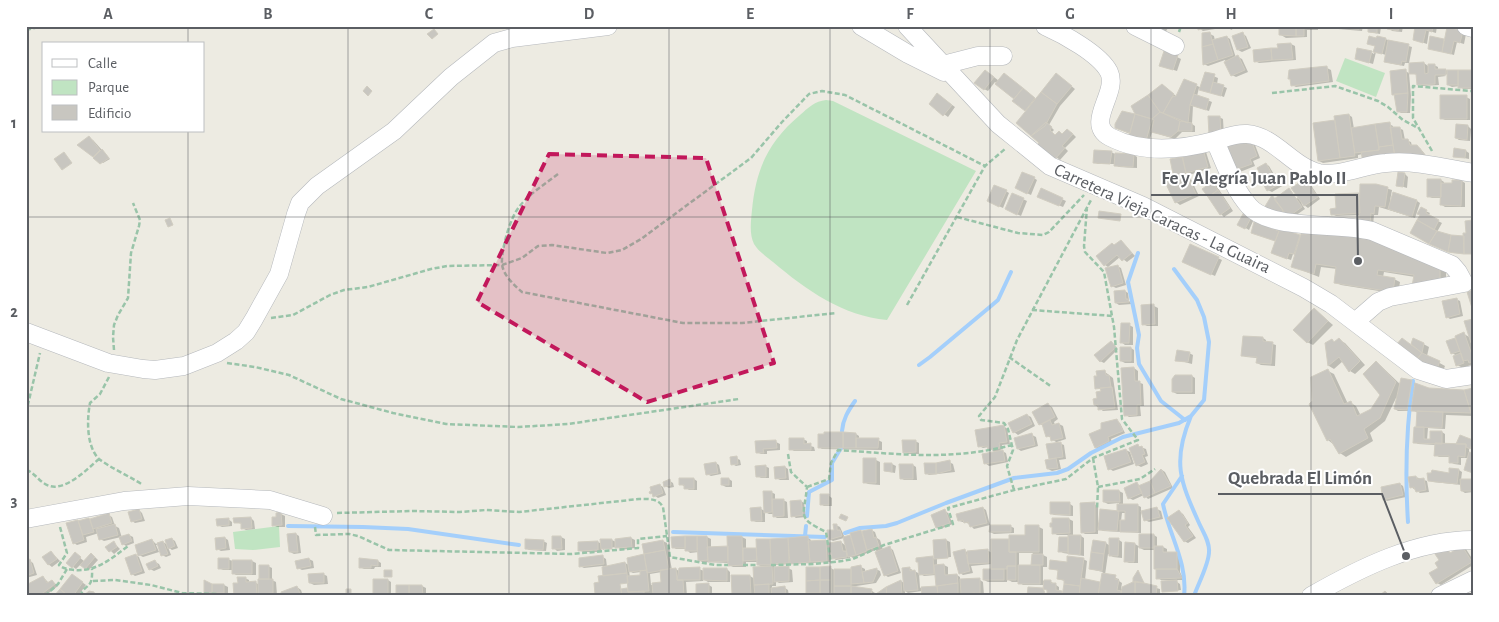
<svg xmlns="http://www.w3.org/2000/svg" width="1499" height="622" viewBox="0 0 1499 622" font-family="'Alegreya Sans',sans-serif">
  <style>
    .green { fill: #c0e4c2 }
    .shadow { fill: #0003; fill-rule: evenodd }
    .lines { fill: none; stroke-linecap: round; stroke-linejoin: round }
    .stream { stroke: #a4cffb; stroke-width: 4 }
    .building { fill: #c8c6c0; stroke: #d1cdc1 }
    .minor-casing { stroke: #b5b8bc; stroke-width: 19 }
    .path { stroke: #99c4a9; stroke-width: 2.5; stroke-dasharray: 5 2.5; stroke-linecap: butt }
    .minor { stroke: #fff; stroke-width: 18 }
    .marked { fill: #c2185b; fill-opacity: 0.2; stroke: #c2185b; stroke-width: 4; stroke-dasharray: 10 6; stroke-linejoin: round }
    .grid { fill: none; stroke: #5b5e63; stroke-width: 1; stroke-opacity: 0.55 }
    .labels { text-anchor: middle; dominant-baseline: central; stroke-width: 4; stroke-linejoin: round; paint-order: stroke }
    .street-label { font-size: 18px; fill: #5b5e63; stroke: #fff }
    .leader { fill: none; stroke: #5b5e63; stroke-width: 2 }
    .callout-dot { fill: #5b5e63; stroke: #fff; stroke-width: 2 }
    .callout-label { font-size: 19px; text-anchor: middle; font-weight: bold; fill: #5b5e63; stroke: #fff; stroke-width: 4; stroke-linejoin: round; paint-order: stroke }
    .neatline { fill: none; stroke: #5b5e63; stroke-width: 2 }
    .grid-label { font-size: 16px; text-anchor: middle; font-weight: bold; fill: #5b5e63 }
  </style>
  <rect width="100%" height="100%" fill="#edebe2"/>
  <path class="green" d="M1345 58 1385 73 1376 97 1336 81Z
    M826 100 833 101 976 171 887 320C843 316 806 290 773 262 767 257 758 251 754 244 749 234 751 220 752 210 756 169 768 142 800 115 808 108 815 101 826 100Z
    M279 526 280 547 253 550 235 549 233 532Z"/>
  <path class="shadow" d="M1153 26H1169L1165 33Z
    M1199 26H1217L1215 29 1203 31 1200 29Z
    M1223 26H1233L1232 30Z
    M1281 26H1318V30H1307V37L1286 38 1281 35Z
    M1321 26H1363L1362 31 1338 29 1334 27V28H1325Z
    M1369 26H1403L1402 32 1392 31 1389 27H1381L1380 34 1369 32Z
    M1411 26H1437L1436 33 1429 31 1427 44 1418 41 1416 27Z
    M1448 29 1466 34 1464 44 1457 42 1454 55 1429 48 1431 38 1445 41Z
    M1210 34 1214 36 1215 41 1227 37 1230 39 1236 58 1238 57 1242 59 1248 72 1236 77 1232 75 1225 60 1208 66 1204 64Z
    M1243 34 1246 36 1251 48 1242 52 1238 50Z
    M1385 39 1412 47 1409 63H1405L1404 66 1389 63 1385 61 1386 55 1376 52 1373 64 1356 59 1371 52 1374 54 1376 46 1368 43Z
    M1291 44 1295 46 1296 60 1259 63 1255 61Z
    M1177 57 1181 59 1177 71 1164 67Z
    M1424 63 1428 66 1434 65 1438 67V70L1471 71 1473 72V89H1463L1460 86 1452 87 1448 85V75L1441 71 1440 73 1446 76 1438 77 1439 85 1422 86 1418 84V75L1410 73Z
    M1327 68 1331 70 1333 82 1296 87 1292 85Z
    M1405 71 1409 73 1411 96 1410 113H1401L1398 111Z
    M989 73 999 81 1007 76 1036 99 1060 77 1075 89 1060 106 1049 125 1054 130 1052 132 1056 136 1071 132 1076 137 1065 148 1068 151 1060 160 1050 152 1048 154 1045 152 1027 111 1014 100 1015 98 995 82 988 91 984 89Z
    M1206 73 1218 78 1217 84 1227 88 1224 97 1199 88 1197 96 1212 102 1209 111 1193 106 1192 124 1195 126V132H1182L1175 139 1152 132 1149 142 1116 128 1138 116 1163 85 1177 97 1196 85 1201 88Z
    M941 97 955 107 948 117 930 104Z
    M1466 97 1470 99V120H1445L1441 118Z
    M1349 115 1352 117 1354 129 1389 124 1393 126V128H1399L1403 130 1405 140 1411 142 1412 146H1416L1420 148 1428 158 1363 154 1358 155V158L1323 163 1319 161 1336 121Z
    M1209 117H1219L1223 119 1224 136Z
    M1468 126 1471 129 1470 141 1459 140 1456 138Z
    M89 138 93 140 110 159 103 163 79 145Z
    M1243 142 1255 145 1260 158 1253 161 1255 166 1240 172 1236 169Z
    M1203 150 1206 152 1211 168 1189 175 1199 196 1180 205 1176 202 1175 179 1171 160Z
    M1466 151 1469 153V159L1454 156Z
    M1111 152 1115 154 1134 155 1137 157V168L1119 167 1114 164H1098L1094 162Z
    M1266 164 1269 166 1275 176 1276 175 1280 177 1284 185 1272 192 1268 190Z
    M1405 174 1408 177 1407 188 1397 185Z
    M1034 178 1037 180 1031 195 1020 190Z
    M1305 180 1309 182 1320 199 1308 208 1301 203 1305 209 1292 218H1284L1272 196 1276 199 1289 190 1297 199Z
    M1441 180 1444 182V184L1453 185 1462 181 1465 183V207H1445L1442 205V198H1432L1428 196Z
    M1212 183 1216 185 1233 211 1224 217 1221 214 1204 189Z
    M1376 185 1392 190 1390 201H1417L1420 203 1415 218 1379 207 1378 215H1374L1373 225 1361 215 1336 216 1332 214 1358 194 1361 196Z
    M1041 189 1066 201 1063 207 1042 198Z
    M1006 191 1009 193 1003 208 992 203Z
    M1012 194 1027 201 1021 216 1010 211Z
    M1421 209 1430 213 1428 216 1442 223 1437 232 1451 236 1465 237 1473 221V254L1452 253 1411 233 1421 215Z
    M1244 214 1254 219 1249 230 1239 224Z
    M1281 229 1302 237 1446 270V282L1384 272 1383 277 1394 279 1400 282 1398 294 1341 285 1335 282 1337 269 1321 267 1319 277 1299 269 1293 266 1296 255 1293 254 1291 260 1276 255 1272 253 1276 241 1256 234 1280 232Z
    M1121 241 1135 256 1127 262 1120 257 1108 267 1105 265 1115 246Z
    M1191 245 1222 260 1215 276 1187 263Z
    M1117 266 1121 268 1126 285 1116 288 1112 286Z
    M1125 291 1128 293 1129 301 1132 304 1119 305 1116 303Z
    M1456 299 1460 301 1463 316 1450 319 1447 317Z
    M1154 306 1158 308V326H1147L1143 324Z
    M1314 309 1333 325 1313 345 1307 342Z
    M1473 320V342L1471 341 1473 364 1463 368 1457 365V356L1452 353 1448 342 1457 339 1464 334 1471 338Z
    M1129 325 1133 327V345H1125L1121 342Z
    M1263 338 1266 340V342L1276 345 1275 366 1261 365 1257 363 1258 358 1246 357 1242 355Z
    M1414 339 1429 347 1427 356 1445 366 1443 371 1423 363 1412 346Z
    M1339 340 1345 343 1365 365 1355 374 1350 371 1343 361 1334 369 1329 366 1326 344 1332 341 1336 343Z
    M1111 342 1118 349 1104 363 1100 361Z
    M1131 348 1134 350V363H1125L1121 361Z
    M1189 353 1193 355 1192 364 1177 360Z
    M1376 363 1381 366 1401 385 1411 381 1429 389 1464 391 1473 389V416L1446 415 1445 429 1428 428 1427 440H1431L1442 432 1445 434V445H1457L1460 436 1473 441V449L1469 448V458H1461V465L1454 464 1450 462V457H1439L1436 455V445L1418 444 1415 442 1418 413 1411 409 1410 411H1398L1395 409 1398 398H1396L1385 421 1370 433 1373 441 1346 457 1340 453 1333 444 1328 440V371L1334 374 1348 404 1351 403 1356 406 1361 416 1372 410 1381 395Z
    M1134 368 1138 371V382L1143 384 1144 406H1140L1141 416 1129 417 1126 415Z
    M1105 372 1113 378 1118 410 1103 411 1095 405 1102 393V390L1097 388Z
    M1192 376 1195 378V394H1177L1173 392Z
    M1048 405 1052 407 1058 419 1054 422 1055 425 1059 424 1063 426 1066 439 1057 442 1064 445 1066 459 1059 460 1061 469 1052 471 1048 469 1050 460 1048 445 1059 444 1053 440 1052 438 1047 436 1044 426 1040 424Z
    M1027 415 1031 417 1035 426 1018 435 1014 432 1010 423Z
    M1117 421 1120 423 1125 433 1111 439 1112 443 1099 450 1096 448 1102 430Z
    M1004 426 1007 429 1010 444 1002 445 1003 449 1000 450 1006 453 1008 462 989 466 985 463 995 453 989 447 983 448 979 446Z
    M856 434 859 436V439L878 440 882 442V450L822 449 819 447Z
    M1032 435 1036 437 1038 446 1021 451 1018 449Z
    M803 439 807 441V445L814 447 815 451H794L791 449Z
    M915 441 919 443V454H908L904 452Z
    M776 442 780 444V450L767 451V454H761L757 452Z
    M1138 446 1146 449 1148 456 1145 457 1148 464 1141 467 1137 465Z
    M1126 450 1130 452 1134 464 1113 471 1110 469Z
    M736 458 740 460 741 465 736 466 732 464Z
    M864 459 876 460 880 462V485L868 484 864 482Z
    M949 462 953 464 955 472 929 475 926 473Z
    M716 463 719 465 721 474 711 476 707 474Z
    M892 464 896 466 895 473 885 471Z
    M913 465 916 467 917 480H904L901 478Z
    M765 466 769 468V478H761L758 476Z
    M785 467 788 469 789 480H780L776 478Z
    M1162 470 1165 472 1173 488 1148 499 1144 495 1133 500 1129 498 1137 484 1141 486 1151 482Z
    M1459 470 1462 472 1461 480H1473V492L1465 493 1462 491V485L1433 482 1429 480Z
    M1416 477 1427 481 1429 492 1420 493 1411 487Z
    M694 479 697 481V490H689L681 484Z
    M729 479 732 481V487H726L722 485Z
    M670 481 673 483 674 487 669 488 665 486Z
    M1400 484 1403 486 1406 497 1387 501 1384 499Z
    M660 485 663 487 666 495 658 498 651 493Z
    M1119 491 1123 493V505H1137L1141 507V533L1103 531 1098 528V534H1085L1082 532 1094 504 1098 506V523L1119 511V503L1108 504 1104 502ZM1122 513H1126L1127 521H1121Z
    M771 492 775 494V500H783L787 502 788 518H777L774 516V514H769L765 512V522H756L752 520 761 509 765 511Z
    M829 496 832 498V506H824L821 504Z
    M801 501 804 503 806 517 796 518 793 516Z
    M1070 504 1073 506V516L1054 515 1051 513Z
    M983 508 986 510 990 525 974 529 971 526 970 524 959 521Z
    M1157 509 1161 511 1163 519 1149 522 1145 520Z
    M139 510 142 513 145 521 135 523 132 521Z
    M945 511 948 513 953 524 940 529 937 527Z
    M1179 511 1183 514 1190 525 1188 527 1196 538 1188 543 1184 541Z
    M281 514 285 516V527H277L273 525Z
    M108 515 112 517 115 526 119 528 122 538 129 535 133 537 134 543 126 546 123 544 121 537 104 541 100 539 99 533 86 537 87 542 77 545 74 543 68 524 89 519 91 520Z
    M251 518 254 521 255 529 246 530 242 528V524L235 522Z
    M228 519 232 522V526L222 527 218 525Z
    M1069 519 1073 521V536H1081L1084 538V556L1063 553 1060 551 1069 539 1070 535H1057L1054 533Z
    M836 525 840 527 845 538 852 536 851 534 871 530 875 532 877 538 880 540 883 550 890 548 893 550 901 573 888 577 885 575 876 550 853 558 850 556V558L836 560 833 558 832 552H830L831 562 774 565 775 568H788L792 570 793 582 779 583 776 581V586H772V589L785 588 788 590 789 596H757L735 593 750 576 755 579 763 567 758 565V562H746V567H733L729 565V563L702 562 699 560V552L690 553 686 549H676L673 547 672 538 707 537 711 539V548L729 547V538L742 537 746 539V550L758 549 757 540 808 538 811 540V542L826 541 828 544 841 542 846 546 844 538 833 541 829 539 835 531Z
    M1010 526 1014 528V533L994 534 990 532Z
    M1026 527H1039L1043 529V555L1047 557V567H1043V581H1050L1059 587V592L1063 593 1065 581 1058 579 1059 571 1050 568 1083 559 1087 561 1085 580 1101 584 1103 572 1090 569 1094 542 1106 543 1110 546 1119 540 1122 542V558L1113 557 1108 554 1105 575 1119 579V581L1122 583 1121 589 1136 582 1139 573 1145 585 1160 589V596H1048V591L1045 589V585H1023L1019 582H1012L1007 579V582H988L984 580 992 571V564L971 566 973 573 963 575 960 573 964 551 967 552 987 550 992 553 1010 540 1026 536ZM1019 553H1033V567H1019Z
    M296 534 299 536 301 553 294 554 290 552Z
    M1154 535 1157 537V548L1163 547 1167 549V553H1176L1180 556V572L1184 580H1174L1180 584 1181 590 1163 592 1170 580H1161L1158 578 1155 550H1144L1138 547V563H1129L1125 561 1135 544 1140 547Z
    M561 537 565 539V550L557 551 554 548Z
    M225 538 228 540 230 550 221 551 217 549Z
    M631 538 635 540V548L620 550 619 547 604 548V550L601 548 602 552H583L579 550 598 542 602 544 612 540 616 542Z
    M172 539 175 541 178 548 172 550 168 547 171 555 166 557 162 555 159 544 156 545 159 552 143 557 139 555 152 540 156 544 163 542 168 545Z
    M946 540 950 542 951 557 937 558V566L944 565 948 567V576L957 575 960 577V580H980L983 582 984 595 923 596 922 591 908 593 905 591V596H876L901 581 904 583 909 568 920 574 933 558 935 559 934 541ZM919 573 924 576 936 575 937 587 920 588Z
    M543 541 547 543 546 551 529 550 526 548Z
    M663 541 667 543 672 570 676 569 680 572 699 569 704 571 727 569 730 572V582H708L703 579V581L686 582 687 596 654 593H647V596H602L596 593 604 577 603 566 584 568 580 566 603 557 606 559 607 567 625 563 629 565 645 555ZM629 571 633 573 641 572V576L630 577ZM662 572 663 584 651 585 650 574ZM628 582 629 589 620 590 619 583Z
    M114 543 120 549 114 554 107 547Z
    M1462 547 1466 549 1473 560V565L1441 585 1437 583 1441 560 1446 549 1452 554Z
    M51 552 60 561 52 567 48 564Z
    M135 555 139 557 145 573 135 576 132 574Z
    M78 556 85 562 95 557 98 560 89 570 81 564 76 569 73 567Z
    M228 559 232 561H252L256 563V575H236L233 573V570H223L219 568Z
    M309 559 313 561 314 568 302 570 298 568Z
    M30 561 33 563 37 575 26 578V562Z
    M378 561 381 563V567H375L374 569H364L360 567Z
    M155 562 159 564 161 568 154 571 150 569Z
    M268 566 272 568V580L276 582 277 595H263L260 593V596H235L239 584 245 578 249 580V583H256L260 585Z
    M861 567 865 569V572L876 569 880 571 881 575 876 583 850 587 872 591 875 593V596H822L807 593 831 568 834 570H852Z
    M323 574 327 576 328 584 314 585 310 583Z
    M43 577 49 583 52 581 58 586 45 596H26V587Z
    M75 577 86 585 78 596H55Z
    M388 580 391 582V596H374Z
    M212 585H224L228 587V594H209L206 592Z
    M709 585 712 587V596H697Z
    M422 586 426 588V596H399L398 587Z
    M297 587 301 590 303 596H284Z"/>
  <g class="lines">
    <path class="stream" d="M1138 253 1128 282 1139 335 1137 348 1139 364 1161 401 1185 420
      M919 365 930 357 991 306 998 300 1011 272
      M1191 416C1172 461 1180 481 1199 523 1203 532 1210 542 1209 552 1209 564 1198 584 1194 596
      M842 431C843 419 848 411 855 401
      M1182 476 1163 504C1169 535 1188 563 1184 596
      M807 516 809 492 832 480V463L841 448
      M1408 522C1405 475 1406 428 1413 381
      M288 526 363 527 408 529 519 545
      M673 532 825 537
      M845 533 860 528 886 526 897 523 946 503 1014 478 1057 473 1068 469 1091 453 1123 437 1179 423 1191 416 1204 400 1209 342 1204 317 1197 300 1174 269
      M805 536 806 526"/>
  </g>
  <path class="building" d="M1198 26H1212L1198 30Z
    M1279 26H1296V36L1279 35Z
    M1296 26H1314V28H1304V36H1296Z
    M1333 26H1359V29L1333 28Z
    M1368 26H1377V33L1368 32Z
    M1388 26H1399L1398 31 1387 29Z
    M1415 26H1433L1432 32 1426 30 1423 43 1413 40Z
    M1447 27 1463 31 1460 43 1454 41 1451 54 1442 52Z
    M434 29 438 34 432 39 427 34Z
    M1210 32 1213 44 1202 47V33Z
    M1243 32 1248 47 1237 50 1232 36Z
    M1227 36 1233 55 1218 60 1212 40Z
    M1369 36 1376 38 1377 36 1386 38 1382 54 1373 52 1375 46 1367 44Z
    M1430 36 1444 39 1442 52 1428 49Z
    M1388 40 1409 44 1406 62 1402 61 1401 65 1384 62Z
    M1291 43 1293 59 1272 60 1271 48H1278L1277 44Z
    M1213 44 1218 60 1203 65 1202 47Z
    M1271 48 1272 60 1254 62 1253 50Z
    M1357 48 1372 51 1369 63 1355 59Z
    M1164 51 1178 55 1173 70 1159 66Z
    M1238 55 1245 70 1231 76 1224 62Z
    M1424 62 1425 74 1428 73V64H1435V69H1446V75H1435V84L1417 85 1416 74H1409V63Z
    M1327 66 1329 81 1291 86 1290 79H1288L1289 70Z
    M1406 69 1408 93 1392 95 1390 71Z
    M985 70 994 77 984 90 974 83Z
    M1447 70H1458V85H1447Z
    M1458 70H1472V88H1458Z
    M1205 72 1215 74 1210 93 1199 90Z
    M1004 73 1023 88 1014 99 995 84Z
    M1056 73 1072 86 1057 104 1041 92Z
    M1184 79 1197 84 1190 105 1188 123 1163 113 1172 97 1176 96Z
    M1213 82 1224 85 1221 96 1210 93Z
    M1162 84 1174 94 1163 113 1160 112 1148 95Z
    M367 86 372 91 368 96 363 91Z
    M1023 88 1035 98 1025 111 1012 101Z
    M1041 92 1057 104 1045 126 1031 136 1016 123Z
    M937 93 952 105 943 116 929 104Z
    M1408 93 1407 112H1397L1394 94Z
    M1194 94 1209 99 1206 110 1190 105Z
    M1148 95 1160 112 1152 119 1135 114 1131 106Z
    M1440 95H1467V119H1440Z
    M1122 111 1135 114 1130 133 1115 128V124Z
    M1160 112 1180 121 1178 131 1171 137 1151 132 1154 120 1152 119Z
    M1135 114 1152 119 1146 141 1129 136Z
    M1349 114 1355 156 1340 158 1334 116Z
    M1208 116H1220L1221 135H1209Z
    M1335 120 1340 158 1318 161 1313 123Z
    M1180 121 1192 123V131H1178Z
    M1046 122 1052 127 1050 130 1055 135 1059 131 1062 134 1067 129 1073 134 1062 146 1065 148 1055 159 1046 151 1044 153 1036 146 1039 143 1031 136Z
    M1390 122 1393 145 1379 147 1375 124Z
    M1375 124 1379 150 1355 153 1351 128Z
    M1456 124 1468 125 1467 140 1455 138Z
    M1390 127H1400L1402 139H1408L1410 145H1417L1425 155V160L1395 157Z
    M89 136 100 150 93 157 77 145Z
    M1243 140 1245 144 1252 142 1257 156 1250 159 1252 164 1235 170 1227 146Z
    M1393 145 1395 157 1363 162 1361 152 1379 150V147Z
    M1454 148 1466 150 1465 158 1453 157Z
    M102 149 109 158 100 164 93 158Z
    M1203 149 1208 167 1186 173 1182 154Z
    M1094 150 1112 151 1110 164 1093 163Z
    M64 152 72 163 62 170 54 159Z
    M1115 153 1134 154 1133 167 1114 166Z
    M1182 157 1186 173 1174 179 1170 159Z
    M1266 163 1273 176 1264 181 1257 168Z
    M1022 172 1035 177 1027 194 1015 188Z
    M1398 172 1405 173 1403 187 1396 186Z
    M1186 173 1196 194 1175 203 1165 182Z
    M1276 174 1282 183 1267 191 1262 182Z
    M1305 179 1318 197 1304 206 1291 188Z
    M1427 179H1441V197H1427Z
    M1452 180H1462L1461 206 1440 205 1441 183H1452Z
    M1212 182 1218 190 1208 197 1202 189Z
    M1360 184H1376L1388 187 1385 207 1375 206 1374 214 1371 213 1370 224 1359 222Z
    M994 185 1007 190 999 207 987 201Z
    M1041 188 1063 198 1059 206 1037 197Z
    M1289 188 1302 207 1288 217 1274 199Z
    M1218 190 1230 208 1220 215 1208 197Z
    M1393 192 1417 200 1412 217 1388 209Z
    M1012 193 1024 198 1017 215 1005 209Z
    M1359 193 1360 213 1331 215 1330 209 1336 208 1335 194Z
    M1272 195 1283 210 1280 217 1264 208Z
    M1421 207 1427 210 1426 213 1439 220 1434 230 1417 220 1420 215 1417 214Z
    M1099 211 1121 214 1120 221 1098 218Z
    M1244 212 1252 216 1245 229 1237 225Z
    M170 218 173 225 168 227 165 220Z
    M1417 220 1437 231 1429 244 1410 233Z
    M1473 220V254H1464L1463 233H1466L1465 221Z
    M1254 222 1279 231 1275 241 1251 233Z
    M1280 228 1300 235 1294 254 1289 253 1287 259 1271 253Z
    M1437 231 1451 235 1448 252 1429 244Z
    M1330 233 1356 234 1440 265V279L1412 286 1414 275 1378 270 1377 275 1395 278 1393 292 1334 283 1336 267 1316 264 1314 274 1291 267 1301 234Z
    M1451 235 1464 236V254L1448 252Z
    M1121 240 1132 253 1122 261 1117 255 1104 266 1096 256 1112 243 1114 245Z
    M1190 244 1219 257 1211 275 1182 262Z
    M1118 265 1123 283 1111 287 1105 268Z
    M1125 290 1126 299H1128L1129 302 1115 303 1114 291Z
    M1473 290V311L1467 292Z
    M1457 298 1460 314 1446 318 1442 301Z
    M1154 304 1155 324 1142 325 1141 305Z
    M1314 308 1328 321 1307 343 1293 330Z
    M1473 319V342L1471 343 1464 321Z
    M1121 323H1130L1129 343H1120Z
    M1464 332 1473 358V361L1469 363 1468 360 1463 361 1455 336Z
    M1243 336 1263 337V341L1273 342 1271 364 1256 363 1257 357 1241 356Z
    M1339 338 1360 361 1349 372 1339 357 1328 366 1325 343 1332 339 1334 342Z
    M1402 338 1422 353 1416 360 1396 345Z
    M1413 338 1424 343 1422 353 1411 344Z
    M1455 338 1460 351 1451 354 1446 341Z
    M1111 341 1116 347 1100 362 1094 355Z
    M1120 347H1131V361H1120Z
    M1177 350 1190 352 1188 362 1175 361Z
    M1422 353 1440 361 1437 369 1416 360Z
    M1461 353 1464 363 1456 366 1453 356Z
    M1376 361 1396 382 1380 418 1364 429 1368 438 1339 454 1330 439 1327 441 1309 404 1312 401 1311 377 1328 369 1344 404 1351 401 1357 416 1371 409 1380 395 1363 374Z
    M1134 367 1135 381H1140L1141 405H1137V415L1124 416 1121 368Z
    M1105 370 1106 375H1109L1111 387 1095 389 1094 376H1097L1096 371Z
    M1175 375H1192V392H1172V379Z
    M1401 378 1412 380 1407 410 1394 409Z
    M1415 383 1429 388 1464 390 1471 413 1411 411Z
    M1112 387 1115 408 1098 410V405H1094L1093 399 1097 398 1096 392 1101 391 1100 388Z
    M1473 388V413H1471L1464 390Z
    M1048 403 1055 417 1039 425 1032 412Z
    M1417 411 1443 412 1442 428 1416 427Z
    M1027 414 1032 424 1013 433 1008 423Z
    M1117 419 1123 431 1108 437 1109 441 1095 448 1089 434 1101 429V423Z
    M1050 420 1052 425 1059 423 1063 438 1051 441 1050 436 1046 437 1042 424Z
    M1004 425 1007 442 999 443 1000 448 988 450 987 446 978 447 975 430Z
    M1414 427H1424V439H1430V431H1442V444L1413 443Z
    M824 432H843V448H818V434H824Z
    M843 432 856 433V448H843Z
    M1032 433 1035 445 1017 449 1014 438Z
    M1460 435 1473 440 1470 449 1466 447V444H1456Z
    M789 438H804V444L811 443V450H789Z
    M856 438H879L878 448H856Z
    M776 440 777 448 763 449 764 453H756L755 441Z
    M902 440H916V452L903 453Z
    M1061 442 1063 457 1049 459 1046 444Z
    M1435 443 1466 444 1465 457 1458 456V463H1449V456H1434Z
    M1138 444 1139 447 1142 446 1145 454 1142 455 1145 462 1136 466 1129 448Z
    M1126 449 1131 462 1108 470 1104 456Z
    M1003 450 1005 461 984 464 982 454Z
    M1469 452 1473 453V473L1464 470Z
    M737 456 738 464 731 465 730 457Z
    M863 458H876V483H863Z
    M1056 458 1058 468 1047 469 1045 460Z
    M950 460 951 470 936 474V463Z
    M716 462 718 473 706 475 704 464Z
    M884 463H892V472L884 471Z
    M924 463H936V474H925Z
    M899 464H913V479H900Z
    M766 465V477H756L755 466Z
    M785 466 786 478 775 479 774 467Z
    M1449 468 1459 469 1457 484 1428 481 1427 473H1431L1432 470 1449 473Z
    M1161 469 1171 486 1155 493 1150 481Z
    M1416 476 1417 479 1424 478 1426 490 1416 492 1414 487 1410 488 1408 477Z
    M679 478H694V489H684V485H679Z
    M721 478H729V485H721Z
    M670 479 671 485 664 487 663 482Z
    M1460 479H1473V491H1461Z
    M1150 481 1155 493 1144 498 1138 486Z
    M1137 482 1142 493 1128 499 1124 488Z
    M1400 483 1403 495 1383 500 1381 487Z
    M660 484 663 493 653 497 652 493 650 494 649 492 651 491 650 487Z
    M1103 490H1119L1120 502H1103Z
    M763 491H772V512L764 513Z
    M820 494H829V505H820Z
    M772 499H784V516L773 517Z
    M801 500 803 515 791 517 790 501Z
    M1050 502H1070V515L1050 514Z
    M1095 502V532L1081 533 1080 503Z
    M1117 504H1138V532H1120V520H1125V511H1117Z
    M761 507 762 521H751L750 508Z
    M983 507 987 523 970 527 968 522 964 523 963 520 958 521 956 514Z
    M1157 507 1160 517 1144 521 1141 511Z
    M139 509 142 519 131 522 128 512Z
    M945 509 950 523 936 528 931 515Z
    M1100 509 1119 511 1117 531 1098 530Z
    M1179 510 1188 523 1185 525 1193 536 1184 542 1167 518Z
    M281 512 282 525 272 526V517H276V513Z
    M109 513 112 523 93 529 90 519Z
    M841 514 848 517 846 521 839 518Z
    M251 517 252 528 241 529V523H234L233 518Z
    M89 518 94 532 83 535 78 521Z
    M229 518V525L217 526 216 519Z
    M1052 518H1069L1070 533 1052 534V527H1050V523H1052Z
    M78 520 84 540 73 544 66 523Z
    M115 524 118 535 99 540 96 529Z
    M833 524H837V530H840L842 536 828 540 827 530H834Z
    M990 525H1011V532H989Z
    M1025 525H1039V552H1009V535H1025Z
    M872 529 874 538 876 537 879 546 867 550 862 531Z
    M861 530 867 551 856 555 850 533Z
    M296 533 298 552H289L287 534Z
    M129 534 132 541 122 545 119 537Z
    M1139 534H1154V548H1139Z
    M850 535 856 555 848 557 843 537Z
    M1068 535H1081L1080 555 1068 554Z
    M552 536H561L562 549H552Z
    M685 536V548H672L671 537Z
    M685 536H697V551H685Z
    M697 536H707L708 560 698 561Z
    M727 536H742L743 565 728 566Z
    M808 536 810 562 790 564 788 538Z
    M225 537 226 548 216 550 215 538Z
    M631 537 632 547 615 548V539Z
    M1059 537H1068V552H1058Z
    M172 538 175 546 168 549 165 540Z
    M788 538 789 563 771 564 770 539Z
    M1109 538H1119L1118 556H1109Z
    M152 539 156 550 138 556 135 545Z
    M525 539 544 540 543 550 525 549Z
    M600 539H612V549H601Z
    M756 539H770L771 565H757Z
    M946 539 948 558 934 559 933 540Z
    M991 539H1009V552H1016V566H1007V569H991Z
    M663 540 665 550 644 554 642 544Z
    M826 540 827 561 810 562 808 541Z
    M1093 540 1106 542 1104 554 1091 552Z
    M114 541 117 547 109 552 105 547Z
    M163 541 168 554 161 556 157 543Z
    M598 541V550L578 551V542Z
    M841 541 843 551H846L847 557 832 559 829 543Z
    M1125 542 1135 543 1134 562H1124Z
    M728 546V561L708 562 707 547Z
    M890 546 898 571 884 576 875 552Z
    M1154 546H1163V552H1177V569H1154Z
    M1462 546 1472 562 1436 584 1429 573 1438 568 1435 563 1439 560 1435 554 1446 547 1450 553Z
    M743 548H756L757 560 743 561Z
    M965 549 970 571 959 574 953 552Z
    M988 549 989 563 968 564 967 551Z
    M665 550 669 569 647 573 644 554Z
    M51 551 57 559 48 565 42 557Z
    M75 552 81 557 72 568 66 563Z
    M1091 552 1104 554 1102 571 1089 569Z
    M91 553 95 557 85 569 80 565Z
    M136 554 142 571 131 575 125 558Z
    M644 554 647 570 629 572 627 558Z
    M1032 554H1043V565H1031Z
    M603 555 604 564 579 567V558Z
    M933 556 934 574 919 575 918 562H916V558Z
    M1067 556 1084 558 1080 586 1064 584V580L1057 579 1058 570 1049 569 1050 560 1067 562Z
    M218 558H229V569H218Z
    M309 558 311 566 297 569 295 561Z
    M359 558 378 560V566L371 565V568H359Z
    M30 559 34 573 26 576V561Z
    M155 560 158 566 149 570 146 564Z
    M232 560H252V574H232Z
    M625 562 627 573 603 576 602 567Z
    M944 564 945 575 957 574 958 583 936 586 934 565Z
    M259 565H269V579H259Z
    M861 565 864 583 851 584V567Z
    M1018 565H1040V584H1018Z
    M772 566 773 584 754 585 753 567Z
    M789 566V581L774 582V567Z
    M831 566V580H820V567Z
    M1007 566H1016V580H1007Z
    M700 567V580H677L679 568Z
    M806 567H820V580L806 581Z
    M910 567V571L915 570 918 590 904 591 902 568Z
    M676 568 677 580H683L684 596H653L652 583 661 582 660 570Z
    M703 568H727V581L703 580Z
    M877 568V572L873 582 864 583 862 572Z
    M834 569H851V586H834Z
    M983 569H1004V580H983Z
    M1156 569H1177L1182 578 1156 579Z
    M384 570H392V577H384Z
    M647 570 649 591 628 592 627 576 640 575V571Z
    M1138 570 1144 583 1133 582V578Z
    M324 573V583H309L308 574Z
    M627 573 628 583 620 584 622 596 595 594 594 583 599 582 598 576Z
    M1102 573 1116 575 1115 579 1119 580 1117 590 1121 591V596H1098Z
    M72 574 83 582 73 596H68L60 589Z
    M731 575H750L751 596 732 594Z
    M43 576 47 583 52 580 55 584 39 596H30L26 585Z
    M237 577H246V582L256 581 257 596H234L233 583H238Z
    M980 578V593L961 594 960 579Z
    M1081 578 1100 582 1098 596H1079Z
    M258 579H273V593L258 594Z
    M373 579H388V596H373Z
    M204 580 212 584V593H204Z
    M820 580V593H806V581Z
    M820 580H831V596H820Z
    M901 580 902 596H887L886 587Z
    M1044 580H1051V583H1056V590L1062 591V596L1047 594V590L1043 589Z
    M1177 580 1178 591 1162 592 1161 581Z
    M1135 581 1157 586 1156 596H1135Z
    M1135 581V596H1121L1122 587Z
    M709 583V596H696V584Z
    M958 583V596H938L937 586Z
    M212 584H224V593H212Z
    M769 584V596H755L754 585Z
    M1064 584 1080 586 1079 596H1062Z
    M396 585H409V596H399V593H396Z
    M409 585H422L423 595H409Z
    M297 586 301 596H282L281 592Z
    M785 586 786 596H772L771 588Z
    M834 586H851V596H834Z
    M851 586 872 589 871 596H851Z
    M937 586 938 596H922L921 587Z
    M886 587 887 596H873Z
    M1028 587 1043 588 1046 596H1027Z
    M627 588 628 592 644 591V596H622L621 589Z
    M60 589 68 596H54Z
    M346 589H351V596H346Z
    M89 591 94 592 95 596H83Z
    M1385 591 1390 596H1379Z
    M975 593V596H961V594Z"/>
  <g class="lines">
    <defs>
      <path id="minor" d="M861 26 908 54 944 72
        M907 26 998 124 1050 166 1143 206 1304 288 1331 304 1418 370 1446 379 1473 375
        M1045 26C1063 34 1100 54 1109 72 1119 93 1084 123 1110 137 1143 154 1180 150 1214 141 1225 138 1235 133 1247 134 1275 136 1292 167 1319 173 1341 177 1365 164 1386 163 1415 160 1445 168 1473 173
        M1135 26 1175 46
        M1466 26 1473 28
        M943 65 978 56H1003
        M1215 141C1225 163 1233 188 1249 206 1270 231 1340 222 1372 231L1452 265 1458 272 1464 283 1390 297 1378 302 1355 322
        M26 332 108 363 143 369 155 370 184 366 217 353 236 341 246 332 254 319 279 274 296 214 300 203 317 186 394 131 451 77 494 43 512 38 608 26
        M26 519 124 501 188 496 270 500 323 516
        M1311 596C1360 568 1416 540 1473 540
        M1440 596 1473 580"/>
    </defs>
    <use href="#minor" class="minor-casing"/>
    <path class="path" d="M26 30 43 26
      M1179 32 1181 26
      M1272 93 1335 86 1378 101 1388 107 1403 120 1418 128
      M1432 151 1413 118V86L1471 91
      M558 174C544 185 529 194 519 207 510 218 501 250 502 264 503 275 514 285 522 292L683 323H742L836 313
      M957 217 1018 233 1043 235 1049 232 1084 195
      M907 305 985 166 1005 149
      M1032 310 1113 316
      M271 318 293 315 330 295 344 290 368 287 431 269 447 266 502 265 522 258 538 246 552 245 607 253 622 250 641 239 751 158 782 122 809 94 822 91 845 95 985 166
      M114 350 113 337 114 325 118 315 128 298 131 253 139 226 140 220 133 203
      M1009 357 1052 387
      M227 363 255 367 289 375 341 399 393 413 446 424 518 427 568 424 739 399
      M109 377 100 394 90 403C87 419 86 446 99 459 109 467 131 477 143 485
      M26 413 40 353
      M788 454 791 472 807 487C804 517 796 517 826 532L831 563
      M1093 458 1098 487 1097 510
      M26 470C34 472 38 480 45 484 63 495 87 469 99 459
      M807 487 829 479 831 463 838 450C899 454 951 461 1012 445
      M1098 487 1140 479 1155 469
      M1014 490 1007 466 1013 450 1008 429 1004 423 981 420 979 416 995 397 1017 340 1091 200
      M337 513 412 511 460 512 486 510 519 512 639 499C648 499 658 498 663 507L670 557 715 565H728
      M60 527 67 553 59 565C63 569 68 569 74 570 96 572 111 559 128 546
      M315 527 316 535 349 534 358 536 389 550 572 554 638 548V539L667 536
      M743 565H757
      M771 565 814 564 842 561 853 559 884 545 953 524 948 508 1014 490 1066 479 1093 458 1138 440 1122 419 1114 327 1104 272 1085 252 1084 246 1087 207
      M93 581 115 580 151 585 182 593 219 594 223 596
      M45 596 58 584 67 569
      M80 596C86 582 93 590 92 569"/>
    <use href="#minor" class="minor"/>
  </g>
  <path class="marked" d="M549 154 706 158 774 363 647 402 477 302Z"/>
  <path class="grid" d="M188 26V44M348 26V596M509 26V596M669 26V596M830 26V596M990 26V596M1151 26V596M1311 26V596M188 131V596M26 217H1473M26 406H1473"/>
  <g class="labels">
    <g class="street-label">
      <text transform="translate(1162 219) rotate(25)">Carretera Vieja Caracas - La Guaira</text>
    </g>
  </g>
  <path class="leader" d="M1358 261L1357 195H1151M1406 556L1382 494H1218"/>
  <g class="callout-dot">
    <circle cx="1358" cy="261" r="5"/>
    <circle cx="1406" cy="556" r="5"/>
  </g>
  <g class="callout-label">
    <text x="1254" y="184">Fe y Alegría Juan Pablo II</text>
    <text x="1300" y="484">Quebrada El Limón</text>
  </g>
  <rect width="1499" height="622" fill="none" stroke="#ffffff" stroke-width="55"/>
  <rect x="42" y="42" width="162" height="90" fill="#ffffff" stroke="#bdbfc1"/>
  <rect x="52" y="59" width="25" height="8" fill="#ffffff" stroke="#bdbfc1"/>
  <text x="88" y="68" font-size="15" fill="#5b5e63">Calle</text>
  <rect x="52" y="80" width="25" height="15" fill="#c0e4c2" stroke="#bdbfc1"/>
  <text x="88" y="92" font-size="15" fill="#5b5e63">Parque</text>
  <rect x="52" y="105" width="25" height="15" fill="#c8c6c0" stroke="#bdbfc1"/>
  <text x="88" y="118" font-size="15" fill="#5b5e63">Edificio</text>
  <rect x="28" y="28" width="1444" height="566" class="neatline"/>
  <g class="grid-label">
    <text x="108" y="19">A</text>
    <text x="268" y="19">B</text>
    <text x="429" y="19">C</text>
    <text x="589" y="19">D</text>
    <text x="750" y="19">E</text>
    <text x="910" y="19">F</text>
    <text x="1070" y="19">G</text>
    <text x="1231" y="19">H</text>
    <text x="1391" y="19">I</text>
    <text x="14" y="128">1</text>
    <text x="14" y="317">2</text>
    <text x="14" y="506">3</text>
  </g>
</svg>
